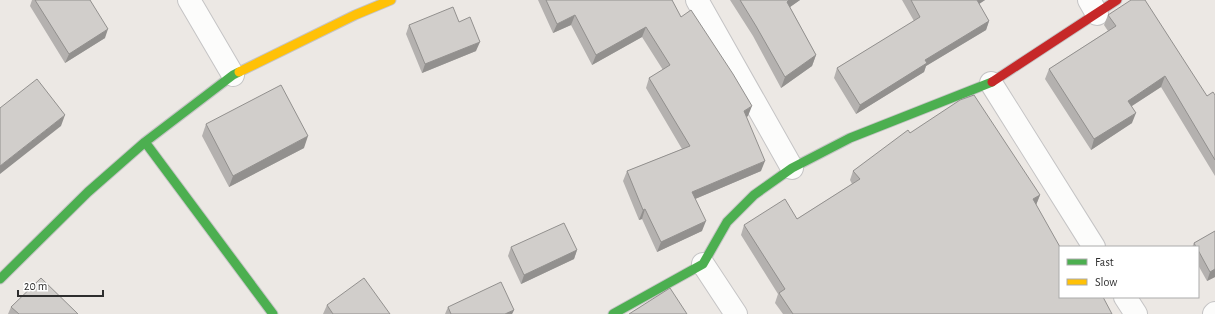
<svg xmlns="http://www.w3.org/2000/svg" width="1215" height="314" viewBox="0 0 1215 314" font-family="'Alegreya Sans',sans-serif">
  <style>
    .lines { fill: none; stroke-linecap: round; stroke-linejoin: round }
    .street-casing { stroke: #c5c4c5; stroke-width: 24 }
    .fast-casing { stroke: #c5c4c5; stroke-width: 11 }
    .slow-casing { stroke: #c5c4c5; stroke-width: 11 }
    .jam-casing { stroke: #c5c4c5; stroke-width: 11 }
    .street { stroke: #fcfcfb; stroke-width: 22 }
    .fast { stroke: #4caf50; stroke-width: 9 }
    .slow { stroke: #ffc107; stroke-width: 9 }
    .jam { stroke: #c62828; stroke-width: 9 }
    .wall { fill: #b4b1af }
    .shaded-wall { fill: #92908e }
    .building { fill: #d1cecb; stroke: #92908e }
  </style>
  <rect width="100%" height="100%" fill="#ece8e4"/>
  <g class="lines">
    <defs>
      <path id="street" d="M189 0 233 75
        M697 0 792 168
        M1089 0 1097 14
        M991 83 1094 247
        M703 264 736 314
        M1125 297 1136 314
        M1214 314 1215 313"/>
      <path id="fast" d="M145 142 273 314
        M0 279 88 192 145 142 233 75 239 72
        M613 314 703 264 727 222 754 195 792 168 850 138 992 82"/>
      <path id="slow" d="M239 72 355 15 391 0"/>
      <path id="jam" d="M992 82 1117 0"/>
    </defs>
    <use href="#street" class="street-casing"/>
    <use href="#fast" class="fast-casing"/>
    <use href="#slow" class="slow-casing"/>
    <use href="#jam" class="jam-casing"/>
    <use href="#street" class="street"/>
    <use href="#fast" class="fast"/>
    <use href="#slow" class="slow"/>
    <use href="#jam" class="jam"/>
  </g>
  <path class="wall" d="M32 0H90L105 38 65 63 30 6Z
    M538 0H672L681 17 748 116 746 117 761 171 695 199 702 231 657 252 642 219 639 220 623 181 627 171 682 149 646 88 649 78 663 70 642 37 592 65 571 25 553 33Z
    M730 0H800L790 7 816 55 812 66 781 88 753 36Z
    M902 0H985L979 4 989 21 986 30 926 66 924 72 856 114 834 78 837 68 914 21Z
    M1108 15 1207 96 1215 95V176L1161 87 1132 106V123L1091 150 1045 79 1049 69 1108 31 1104 25Z
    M459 22 476 51 422 73 406 34 409 25Z
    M206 124 304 148 229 187 202 136Z
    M910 133 1040 195 1036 205 1060 297 1112 314H783L775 303 778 294 741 235 744 225 797 219 852 184 850 180 853 171Z
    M1215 231V277L1207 281 1198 265V247H1192L1194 243Z
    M511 247 577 250 574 259 521 284 508 256Z
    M327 305 390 314H323Z
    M11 307 78 314H8Z
    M448 307 514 310 512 314H445Z"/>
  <path class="shaded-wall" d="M789 0H800L783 12 787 2Z
    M976 0H985L973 8Z
    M575 15 571 25 553 33 557 24Z
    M989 21 986 30 926 66 924 72 856 114 860 105 925 60Z
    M646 27 642 37 592 65 596 55Z
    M108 29 105 38 65 63 69 54Z
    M480 42 476 51 422 73 425 64Z
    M816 55 812 66 781 88 785 77Z
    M1165 76 1161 87 1124 111 1128 101Z
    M752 106 748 116 740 121 744 111Z
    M1136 113 1132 123 1091 150 1094 139Z
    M65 115 61 126 0 174V166Z
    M308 136 304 148 229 187 233 176Z
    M765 161 761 171 688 202 692 192Z
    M1040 195 1036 205 1029 209 1033 199Z
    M645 209 642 219 639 220 643 210Z
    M706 221 702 231 657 252 661 242Z
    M577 250 574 259 521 284 524 275Z
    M1215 269V277L1207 281 1210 272Z
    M514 310 512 314H505Z"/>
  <path class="building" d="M35 0H90L108 29 69 54Z
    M546 0H672L681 17 691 10 733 74 752 106 744 111 765 161 692 192 706 221 661 242 645 209 643 210 627 171 690 146 649 78 670 65 646 27 596 55 575 15 557 24Z
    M740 0H789L787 2 816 55 785 77 756 26Z
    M911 0H977L989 21 925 60 927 63 860 105 837 68 920 17Z
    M1131 0H1145L1207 96 1213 92 1215 95V160L1165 76 1128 101 1136 113 1094 139 1049 69 1116 26 1108 15Z
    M453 7 459 22 470 17 480 42 425 64 409 25Z
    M37 79 65 115 0 166V108Z
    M281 85 308 136 233 176 206 124Z
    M974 95 1040 195 1033 199 1060 247V297H1103L1112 314H793L779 293 785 289 744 225 785 199 797 219 860 179 853 171 908 130 910 133 960 100Z
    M564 223 577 250 524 275 511 247Z
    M1215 231V269L1210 272 1198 250V247H1196L1194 243Z
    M41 278 78 314H19L11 307Z
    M364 278 390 314H333L327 305Z
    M501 282 514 310 505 314H451L448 307Z
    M670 288 687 314H629Z"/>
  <rect x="1059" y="246" width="140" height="52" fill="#ffffff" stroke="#ababab"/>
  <rect x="1067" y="259" width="20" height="6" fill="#4caf50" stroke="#ababab"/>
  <text x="1095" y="266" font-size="12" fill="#2e2e2e">Fast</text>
  <rect x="1067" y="279" width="20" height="6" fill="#ffc107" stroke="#ababab"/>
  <text x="1095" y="286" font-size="12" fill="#2e2e2e">Slow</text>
  <path d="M18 290v6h85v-6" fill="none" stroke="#2e2e2e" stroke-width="2"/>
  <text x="24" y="290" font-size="12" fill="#2e2e2e" stroke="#ffffff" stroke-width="3" paint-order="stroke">20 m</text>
</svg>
